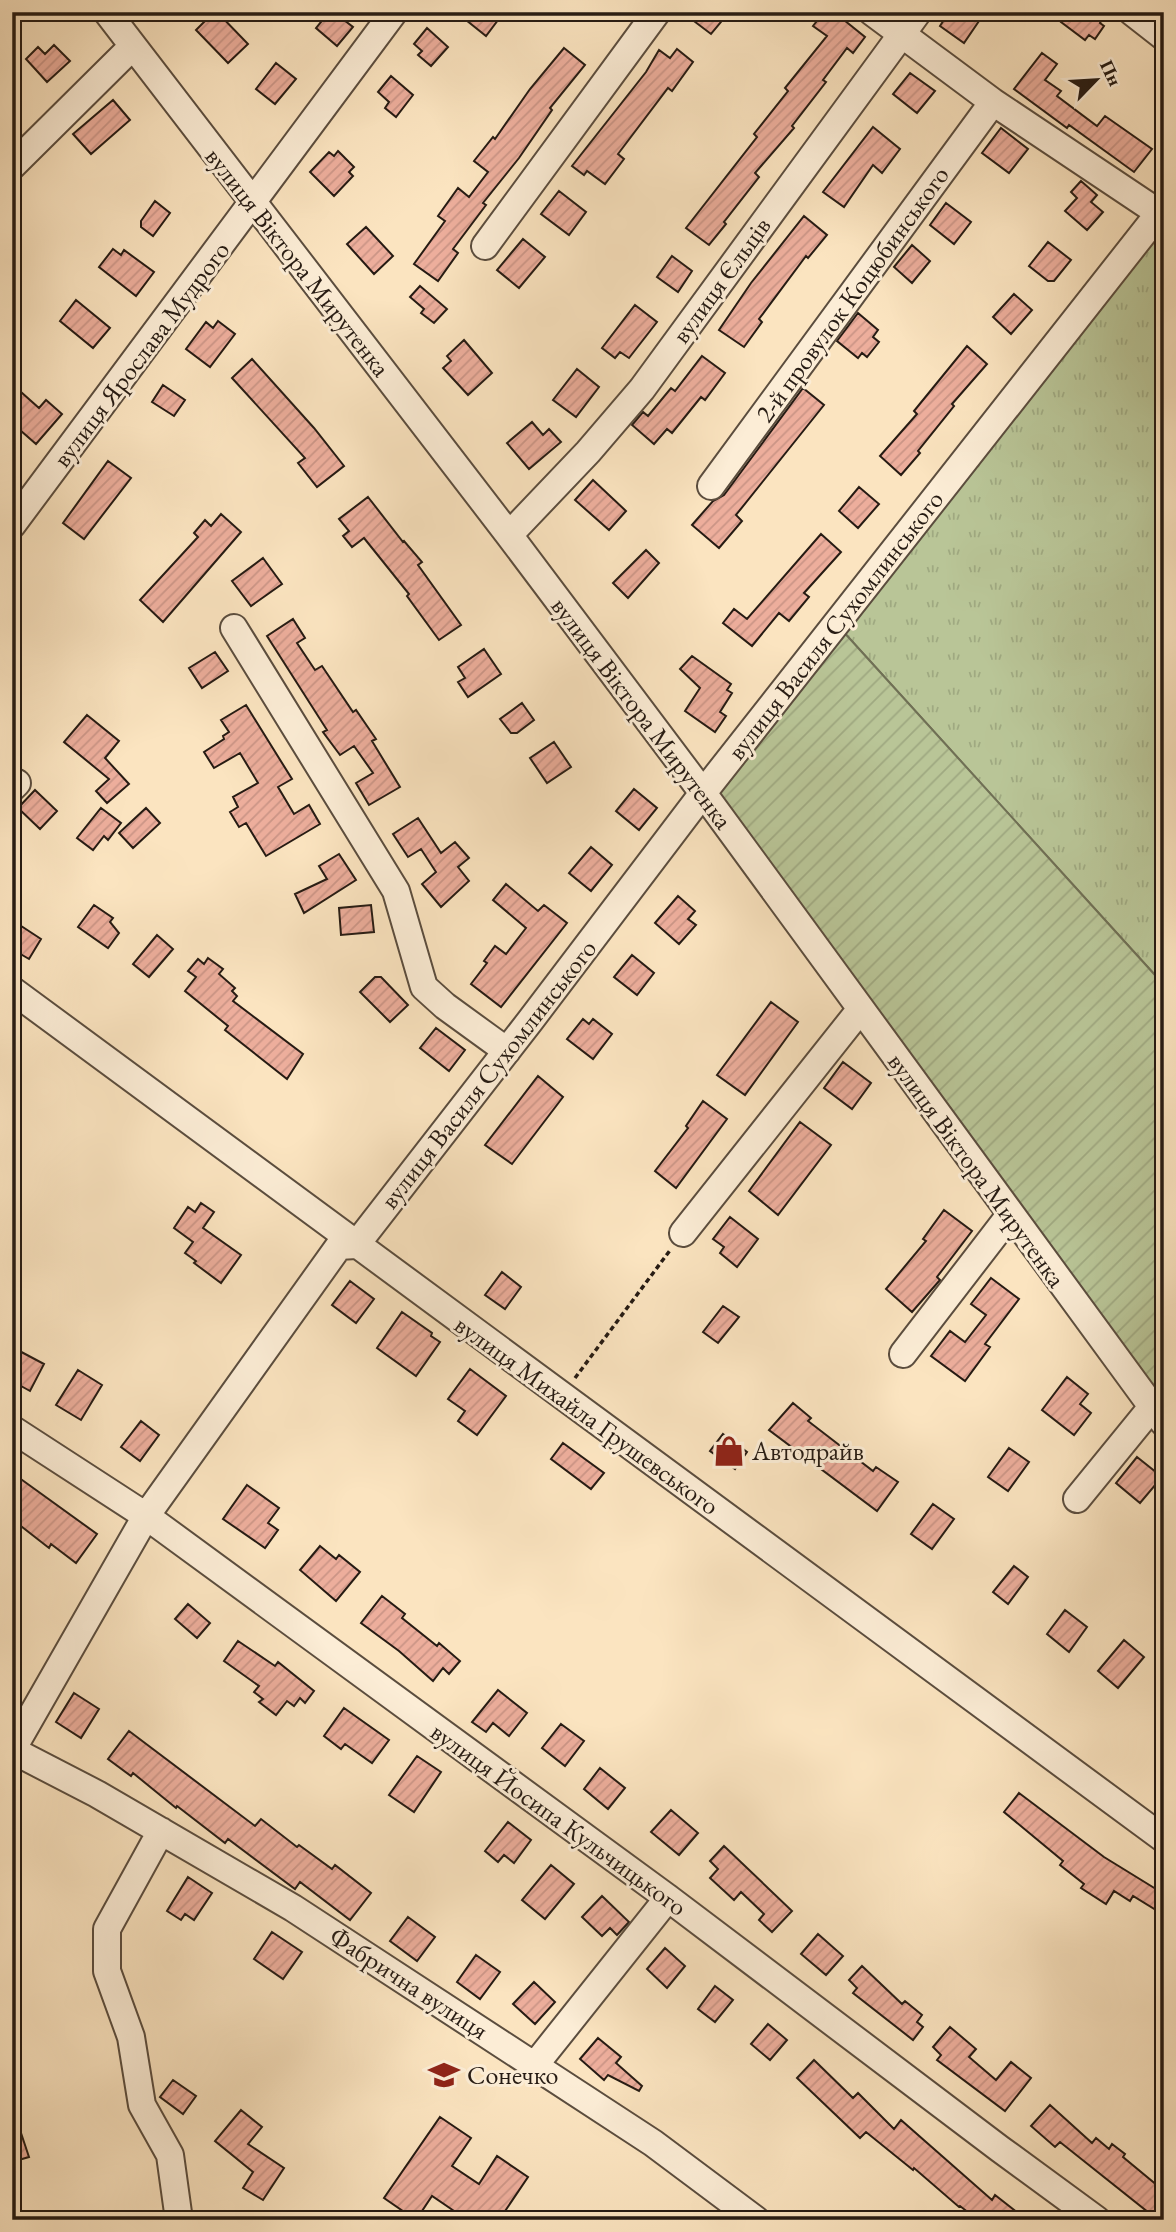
<svg xmlns="http://www.w3.org/2000/svg" width="1176" height="2232" viewBox="0 0 1176 2232" font-family="'EB Garamond',serif">
  <style>
    .grass { fill: url(#grass-tufts); stroke: #707055; stroke-width: 2 }
    .garden { fill: url(#garden-furrows); stroke: #707055; stroke-width: 2 }
    .building { fill: url(#building-hatch); stroke: #261b13; stroke-width: 2 }
    .lines { fill: none; stroke-linecap: round; stroke-linejoin: round }
    .minor-casing { stroke: #5b4d3e; stroke-width: 30 }
    .path { stroke: #261b13; stroke-width: 3.5; stroke-dasharray: 5 3.5; stroke-linecap: butt }
    .minor { stroke: #fcedd6; stroke-width: 26 }
    .labels { text-anchor: middle; dominant-baseline: central; stroke-width: 6; stroke-linejoin: round; paint-order: stroke }
    .street-label { font-size: 26px; fill: #261b13; stroke: #fcedd6 }
    .poi-label { font-size: 26px; fill: #261b13; stroke: #fcedd6; text-anchor: start }
  </style>
  <defs>
    <pattern id="grass-tufts" width="24" height="20" patternUnits="userSpaceOnUse" patternTransform="scale(1.75)"><rect width="24" height="20" fill="#b9c597"/><path d="M3 7l-1-3M5 7V3M7 7l1-3M15 17l-1-3M17 17v-4M19 17l1-3" fill="none" stroke="#9fa981"/></pattern>
    <pattern id="garden-furrows" width="10" height="10" patternUnits="userSpaceOnUse" patternTransform="scale(1.75)"><rect width="10" height="10" fill="#b9c597"/><path d="M-1 1l2-2M0 10L10 0M9 11l2-2" fill="none" stroke="#9fa981"/></pattern>
    <pattern id="building-hatch" width="6" height="6" patternUnits="userSpaceOnUse" patternTransform="scale(1.75)"><rect width="6" height="6" fill="#edae9c"/><path d="M-1 1l2-2M0 6l6-6M5 7l2-2" fill="none" stroke="#cb9586"/></pattern>
  </defs>
  <rect width="100%" height="100%" fill="#fbe4c0"/>
  <filter id="stains"><feTurbulence type="fractalNoise" baseFrequency=".00286" numOctaves="4"/><feColorMatrix values="0 0 0 0 .2 0 0 0 0 .09 0 0 0 0 .02 0 0 0 .5 -.17"/></filter>
  <radialGradient id="worn" r=".72"><stop offset=".6" stop-color="#630" stop-opacity="0"/><stop offset="1" stop-color="#630" stop-opacity=".3"/></radialGradient>
  <path class="grass" d="M1164 223V985L840 628Z"/>
  <path class="garden" d="M840 628 1164 985V1410L704 799Z"/>
  <path class="building" d="M214 12H217L248 44 228 63 196 30Z
    M329 12H350L344 20 353 27 337 46 316 28Z
    M456 12H504L486 36Z
    M682 12H709L721 22 711 34Z
    M824 12H834L865 37 853 53 847 48 823 80 826 82 792 126 794 128 755 173 759 177 724 222 726 224 709 245 686 228 757 137 754 134 788 91 785 88 827 36 813 26Z
    M949 12H966L979 21 964 43 940 26Z
    M1068 12H1095L1103 18 1100 23 1104 26 1095 39 1089 35 1085 40 1061 22Z
    M427 28 448 47 431 66 418 55 422 51 414 44Z
    M54 45 70 61 47 82 26 59 38 47 45 54Z
    M564 48 585 65 550 108 552 110 519 158 483 203 486 205 453 249 458 253 438 281 414 264 445 221 438 216 458 188 469 197 488 172 474 161 493 137 495 139 530 89Z
    M677 49 693 62 672 91 668 88 618 154 624 159 605 184 587 171 584 175 572 166 646 72 659 50 670 58Z
    M1042 53 1057 64 1045 80 1061 91 1057 96 1097 126 1105 116 1152 149 1134 172 1069 125 1067 128 1014 89Z
    M276 63 296 79 275 104 256 89Z
    M910 73 935 91 917 113 893 94Z
    M391 76 413 95 396 117 385 108 389 102 378 92Z
    M113 100 130 120 91 154 73 134Z
    M873 127 900 149 882 173 873 165 844 207 823 192Z
    M1001 128 1028 149 1009 173 982 153Z
    M338 151 354 167 349 172 353 176 334 196 310 172 329 152 334 156Z
    M1081 181 1097 195 1091 202 1103 212 1087 230 1065 211 1077 198 1071 192Z
    M559 191 586 212 569 235 541 214Z
    M155 201 170 213 153 236 141 227V221Z
    M946 203 971 222 954 244 930 225Z
    M804 216 827 235 808 258 806 256 759 319 762 322 744 347 719 330 751 283Z
    M366 227 393 256 374 274 347 244Z
    M523 239 545 257 519 288 497 270Z
    M1048 242 1071 260 1054 281H1048L1029 266Z
    M912 245 930 261 912 283 894 267Z
    M113 249 121 255 124 250 154 272 136 296 99 267Z
    M672 256 692 271 678 292 657 277Z
    M420 286 447 309 434 323 421 313 424 309 410 297Z
    M1014 294 1032 310 1011 334 993 317Z
    M76 300 110 328 93 348 60 321Z
    M635 305 657 322 629 358 620 352 615 358 602 348Z
    M858 313 878 330 873 337 879 342 867 357 862 353 858 358 837 341Z
    M218 321 235 334 210 367 186 349 206 322 213 328Z
    M464 340 492 373 468 395 443 368 451 361 447 356Z
    M967 346 987 364 952 404 954 406 918 451 920 453 901 475 880 456 917 414 914 411Z
    M702 356 725 373 705 400 701 397 672 433 667 429 654 444 632 425 643 412 648 416 671 388 675 391Z
    M252 359 314 428 344 466 317 487 298 463 305 458 232 378Z
    M577 369 599 387 576 417 553 400Z
    M163 385 185 400 174 416 152 402Z
    M803 388 824 405 736 515 742 521 719 548 692 525 713 501 724 495Z
    M21 392 39 408 46 400 62 414 36 444 12 423V401Z
    M532 422 543 435 549 429 561 442 529 469 507 443Z
    M108 461 131 478 84 539 63 523Z
    M593 480 626 511 609 530 575 500Z
    M859 487 879 504 858 528 839 511Z
    M368 497 403 542 404 541 422 562 418 565 461 625 439 640 407 596 409 594 364 538 352 547 343 536 349 531 339 519Z
    M221 514 241 532 163 622 140 600 198 537 194 533 205 520 211 526Z
    M821 534 841 552 804 593 809 597 789 621 779 613 752 646 723 623 734 609 747 619Z
    M646 550 659 563 628 598 613 583Z
    M263 558 282 584 251 606 232 581Z
    M293 619 305 638 297 643 315 670 322 666 353 712 356 710 376 739 372 741 400 787 369 805 356 783 373 773 354 746 340 755 323 732 327 730 267 636Z
    M484 649 501 674 468 697 458 682 465 678 458 667Z
    M215 652 228 671 202 688 189 668Z
    M692 656 731 684 727 690 732 693 720 712 726 716 715 732 685 711 700 688 680 669Z
    M522 703 534 720 517 733H511L500 719Z
    M246 705 292 779 278 787 294 814 309 805 320 824 266 856 246 823 239 827 230 812 238 807 233 797 258 783 240 753 214 768 204 752 224 739 223 736 229 732 221 720Z
    M87 715 119 741 105 758 129 784 107 803 96 791 109 779 64 742Z
    M554 742 571 767 547 783 530 758Z
    M634 789 657 808 639 830 616 811Z
    M35 790 57 811 40 829 18 808Z
    M101 808 121 823 108 840 104 836 93 850 77 838Z
    M146 808 160 823 133 848 119 833Z
    M418 818 441 853 455 842 469 858 458 867 469 881 441 907 422 884 436 872 421 849 408 857 393 834Z
    M591 847 612 865 591 891 569 873Z
    M339 854 356 880 304 913 295 894 327 879 319 866Z
    M506 884 538 911 544 905 567 923 501 1007 471 984 487 963 484 961 495 946 506 954 526 928 493 900Z
    M678 896 695 911 688 919 696 925 679 944 655 923Z
    M94 905 113 918 110 922 119 933 108 948 78 927Z
    M371 905 374 932 341 935 339 908Z
    M12 920 41 939 29 959 12 949Z
    M157 935 173 949 149 977 133 964Z
    M632 955 654 973 637 995 614 977Z
    M208 958 223 969 219 974 235 988 232 991 237 996 233 1001 303 1054 287 1079 225 1030 228 1026 185 991 196 977 188 971 198 959 204 964Z
    M375 977H381L408 1005 390 1022 360 992Z
    M771 1002 798 1022 745 1095 717 1075Z
    M583 1019 589 1024 593 1019 612 1034 593 1059 567 1039Z
    M436 1028 465 1050 449 1071 420 1048Z
    M843 1062 871 1083 852 1109 824 1088Z
    M538 1076 563 1097 512 1164 485 1145Z
    M703 1101 727 1119 676 1188 655 1171 688 1128 686 1126Z
    M800 1122 831 1145 778 1215 749 1191Z
    M201 1203 214 1212 203 1228 241 1255 221 1283 194 1263 196 1261 185 1253 193 1242 174 1228 188 1207 195 1212Z
    M944 1210 972 1231 937 1277 940 1280 912 1312 886 1289 926 1241 923 1239Z
    M730 1217 758 1239 737 1267 720 1253 724 1247 713 1239Z
    M502 1272 521 1287 505 1309 485 1295Z
    M991 1278 1019 1299 985 1344 990 1347 965 1381 931 1356 950 1331 965 1342 986 1315 971 1304Z
    M350 1281 374 1299 356 1323 332 1305Z
    M723 1306 739 1317 718 1343 703 1332Z
    M402 1312 432 1333 431 1336 440 1342 416 1376 377 1348Z
    M12 1347 44 1364 30 1391 12 1381Z
    M470 1369 506 1396 477 1435 458 1421 465 1411 448 1399Z
    M78 1370 102 1385 81 1420 56 1405Z
    M1067 1377 1088 1394 1080 1404 1091 1413 1074 1435 1042 1410Z
    M793 1403 811 1418 808 1421 873 1471 876 1467 898 1482 877 1511 769 1430Z
    M141 1421 159 1435 140 1461 121 1447Z
    M723 1434 747 1452 735 1469 710 1451Z
    M563 1443 604 1473 591 1489 551 1459Z
    M1009 1448 1029 1462 1008 1491 988 1477Z
    M1137 1457 1162 1477 1140 1503 1116 1483Z
    M18 1477 97 1534 76 1563 51 1544 49 1548 17 1523 20 1518 12 1513V1486Z
    M247 1485 279 1508 268 1523 278 1530 265 1548 223 1519Z
    M933 1504 954 1519 932 1549 911 1534Z
    M320 1546 336 1559 339 1555 360 1572 336 1601 300 1570Z
    M1014 1566 1028 1577 1008 1604 993 1592Z
    M382 1596 405 1614 402 1618 437 1646 439 1643 460 1661 449 1674 443 1668 433 1681 399 1651 361 1623Z
    M188 1604 210 1623 197 1638 175 1619Z
    M1065 1610 1087 1627 1069 1652 1047 1634Z
    M1124 1640 1144 1657 1118 1688 1098 1671Z
    M238 1641 275 1666 278 1662 314 1691 305 1703 300 1698 294 1706 287 1701 276 1715 259 1702 263 1699 254 1692 259 1686 224 1661Z
    M498 1690 527 1713 509 1736 493 1723 486 1732 472 1722Z
    M74 1693 99 1709 81 1738 56 1722Z
    M344 1708 389 1740 372 1763 345 1744 341 1749 324 1736Z
    M561 1724 584 1741 565 1766 542 1748Z
    M129 1731 255 1826 261 1819 297 1847 299 1845 332 1869 335 1865 371 1893 350 1920 300 1882 295 1889 228 1839 225 1843 177 1806 176 1808 133 1773 131 1776 108 1759Z
    M417 1756 441 1772 414 1812 389 1795Z
    M600 1768 625 1788 608 1809 584 1789Z
    M1019 1793 1104 1857 1164 1894V1915L1133 1896 1130 1901 1114 1891 1106 1904 1081 1888 1084 1884 1060 1865 1063 1861 1004 1812Z
    M671 1810 698 1833 679 1855 651 1832Z
    M508 1822 531 1840 514 1863 504 1855 498 1862 485 1851Z
    M724 1846 792 1911 772 1932 759 1920 764 1914 741 1892 734 1900 710 1878 718 1869 710 1861Z
    M551 1865 574 1884 545 1919 522 1900Z
    M188 1877 212 1893 194 1920 185 1914 181 1920 167 1911Z
    M602 1896 629 1922 617 1935 610 1928 602 1936 582 1917Z
    M408 1917 435 1937 417 1961 390 1941Z
    M272 1932 302 1952 283 1979 254 1959Z
    M818 1934 843 1956 826 1975 801 1954Z
    M665 1948 685 1966 667 1988 647 1969Z
    M476 1955 500 1972 480 1999 457 1982Z
    M862 1966 902 2004 905 2001 922 2015 917 2022 923 2027 913 2040 853 1993 857 1988 849 1980Z
    M534 1982 555 2002 535 2024 513 2004Z
    M715 1986 733 2000 715 2022 698 2009Z
    M768 2024 787 2040 770 2060 751 2044Z
    M950 2027 976 2049 969 2057 996 2080 1011 2062 1031 2078 1005 2111 937 2060 941 2055 933 2047Z
    M598 2038 621 2057 616 2063 642 2086 639 2091 608 2075 604 2080 580 2059Z
    M814 2060 853 2098 858 2093 894 2129 901 2120 992 2200 995 2195 1027 2220H978L960 2206 959 2207 914 2168 913 2170 866 2132 860 2138 797 2078Z
    M173 2080 196 2096 183 2114 160 2097Z
    M1050 2105 1092 2143 1096 2138 1109 2149 1112 2144 1125 2154 1123 2157 1164 2191V2203L1153 2216 1060 2142 1055 2147 1031 2126Z
    M241 2110 262 2127 248 2144 284 2168 263 2200 243 2188 253 2172 215 2141Z
    M12 2115H15L29 2157 12 2162Z
    M440 2117 471 2138 452 2166 479 2184 497 2156 528 2177 499 2220H453L457 2213 432 2196 416 2220 384 2198Z"/>
  <g class="lines">
    <defs>
      <path id="minor" d="M107 12 509 535 703 793 1164 1423
        M872 12 993 102 1159 213
        M1132 12 1164 37
        M12 166 133 46
        M485 246 657 12
        M711 486 993 102
        M12 525 394 12
        M509 535 588 452 642 389 918 12
        M234 628 396 891 424 987 445 1006 507 1051
        M12 788 17 783
        M12 990 1164 1839
        M683 1233 860 1010
        M903 1354 1010 1215
        M12 1429 146 1516 668 1898 1000 2149 1097 2220
        M1077 1499 1152 1407
        M12 1750 146 1516 339 1246 356 1245 530 1021 703 793 1164 207
        M12 1750 97 1794 293 1908 653 2143 756 2220
        M161 1831 107 1929V1971L131 2037 142 2105 170 2155 179 2220
        M535 2065 668 1898"/>
    </defs>
    <use href="#minor" class="minor-casing"/>
    <path class="path" d="M575 1378 671 1249"/>
    <use href="#minor" class="minor"/>
  </g>
  <defs>
    <symbol id="shop-bare" viewBox="-9 -9 18 18"><path d="M-5-2.5h2.3a2.7 3.5 0 0 1 5.4 0H5L5.5 6h-11ZM-1.5-2.5h3a1.5 2.3 0 0 0-3 0Z" fill="#8f2418" stroke="#fcedd6" stroke-width="2.5" paint-order="stroke"/></symbol>
    <symbol id="school-bare" viewBox="-9 -9 18 18"><path d="M0-5L7-2L0 1L-7-2ZM-4 1L0 2.5L4 1V4Q0 6-4 4Z" fill="#8f2418" stroke="#fcedd6" stroke-width="2.5" paint-order="stroke"/></symbol>
  </defs>
  <g fill-rule="evenodd">
    <use href="#shop-bare" x="707" y="1429" width="44" height="44"/>
    <use href="#school-bare" x="422" y="2053" width="44" height="44"/>
  </g>
  <g class="labels">
    <g class="street-label">
      <text transform="translate(298 262) rotate(52)">вулиця Віктора Мирутенка</text>
      <text transform="translate(721 280) rotate(-54)">вулиця Єльців</text>
      <text transform="translate(852 294) rotate(-54)">2-й провулок Коцюбинського</text>
      <text transform="translate(141 354) rotate(-53)">вулиця Ярослава Мудрого</text>
      <text transform="translate(835 625) rotate(-52)">вулиця Василя Сухомлинського</text>
      <text transform="translate(642 713) rotate(53)">вулиця Віктора Мирутенка</text>
      <text transform="translate(488 1074) rotate(-52)">вулиця Василя Сухомлинського</text>
      <text transform="translate(977 1170) rotate(54)">вулиця Віктора Мирутенка</text>
      <text transform="translate(587 1415) rotate(36)">вулиця Михайла Грушевського</text>
      <text transform="translate(559 1819) rotate(36)">вулиця Йосипа Кульчицького</text>
      <text transform="translate(409 1983) rotate(33)">Фабрична вулиця</text>
    </g>
    <g class="poi-label">
      <text x="752" y="1451">Автодрайв</text>
      <text x="467" y="2075">Сонечко</text>
    </g>
  </g>
  <rect width="1176" height="2232" fill="none" stroke="#fbe4c0" stroke-width="42"/>
  <rect x="14" y="14" width="1148" height="2204" fill="none" stroke="#261b13" stroke-width="3.5"/>
  <rect x="21" y="21" width="1134" height="2190" fill="none" stroke="#261b13" stroke-width="2"/>
  <g transform="translate(1096 80) rotate(65)" stroke="#fcedd6" stroke-width="5" paint-order="stroke">
  <path d="M0-5L12 26L0 18L-12 26Z" fill="#261b13"/>
  <text y="-10" font-size="19" font-weight="bold" text-anchor="middle" fill="#261b13">Пн</text>
  </g>
  <rect width="100%" height="100%" filter="url(#stains)"/>
  <rect width="100%" height="100%" fill="url(#worn)"/>
</svg>
